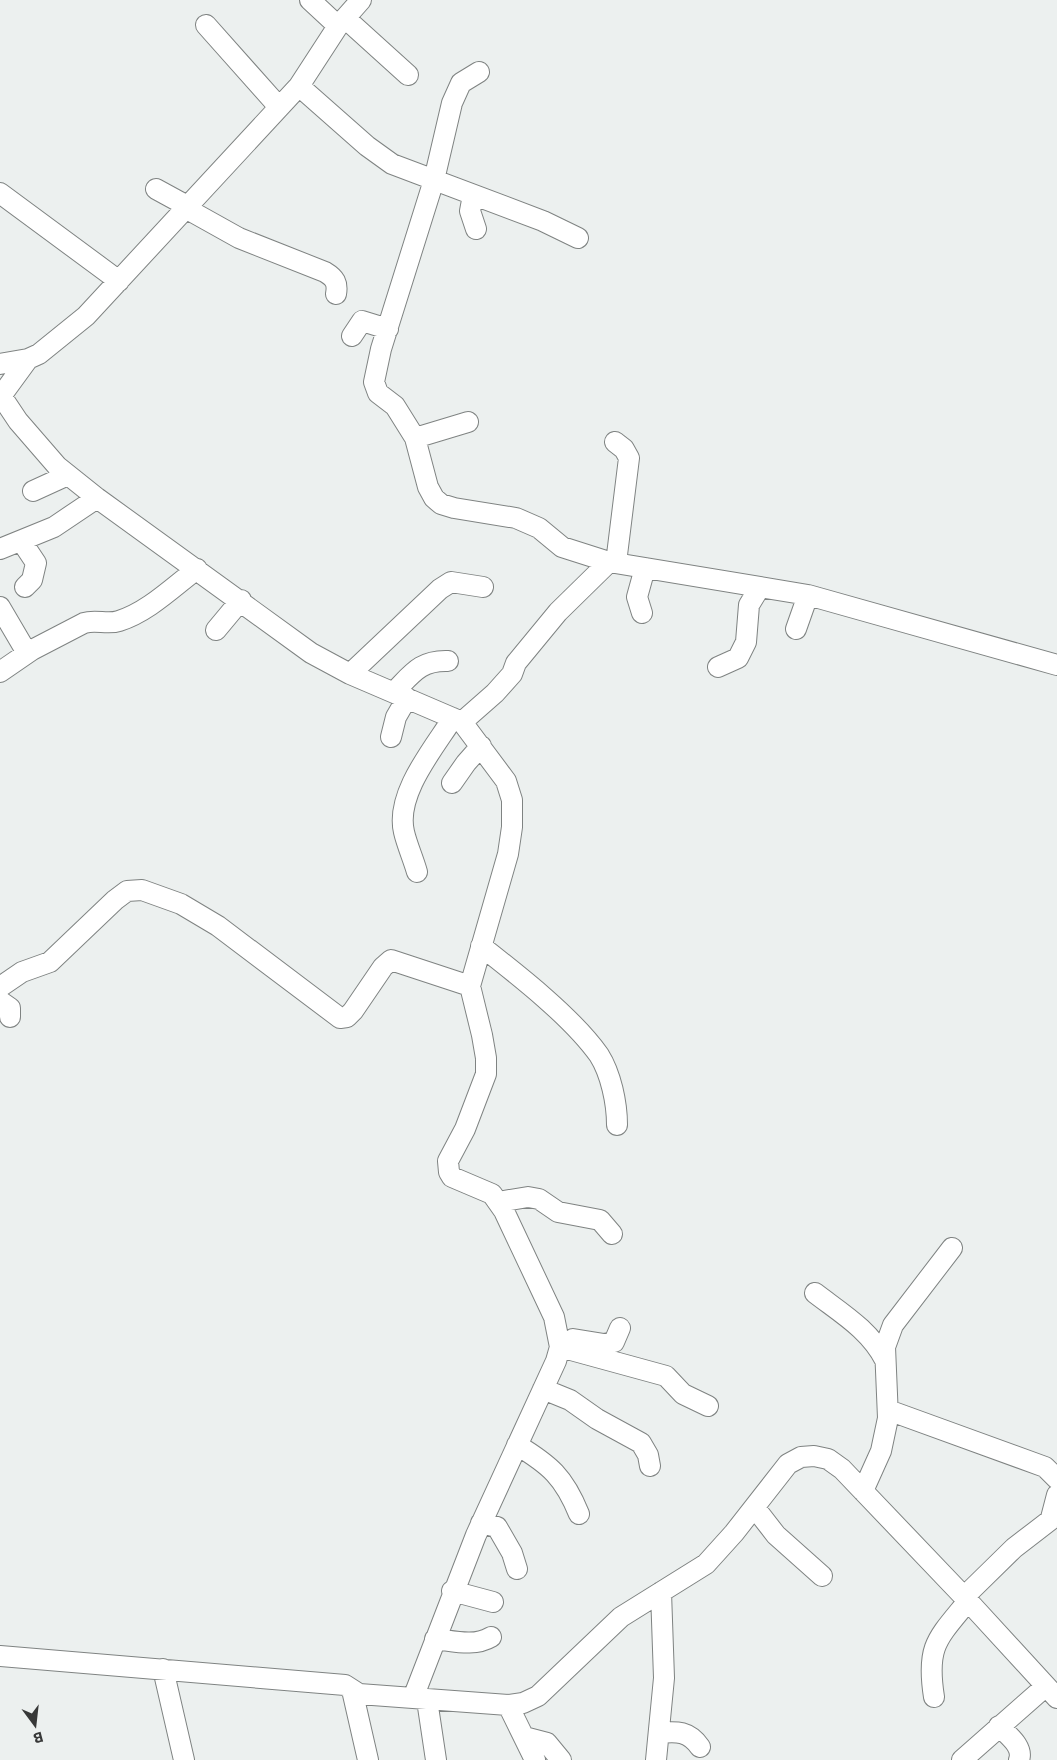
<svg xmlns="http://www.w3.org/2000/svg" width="1057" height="1760" viewBox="0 0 1057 1760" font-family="Commissioner,sans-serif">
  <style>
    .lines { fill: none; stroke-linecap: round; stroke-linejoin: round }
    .minor-casing { stroke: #7f8382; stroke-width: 22 }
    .minor { stroke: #fff; stroke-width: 20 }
  </style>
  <rect width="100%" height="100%" fill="#ecf0ef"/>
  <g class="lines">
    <defs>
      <path id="minor" d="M310 0 338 26
        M345 18 408 75
        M206 25 279 107
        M479 72 461 83 452 103 434 180 381 349 374 382 378 393 395 406 415 438 428 487 434 498 441 504 454 508 516 518 539 528 562 547 609 562 808 595 1057 665
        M299 86 367 146 392 164 543 221 578 238
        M156 189 189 207
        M0 193 119 281
        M473 195 470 211 476 229
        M187 209 239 238 325 272C335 278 338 283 336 294
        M352 336 362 321 388 329
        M0 364 28 359 39 354 86 316 299 86 338 26 361 0
        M0 394 18 421 57 466 97 498 311 653 350 674 462 722 506 781 512 800V827L508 854 470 986 482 1035 486 1058V1074L465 1129 448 1161 449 1172 452 1177 492 1194 504 1211 554 1317 560 1347 556 1361 476 1535 413 1698
        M1 396 28 359
        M415 438 468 422
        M615 442 624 449 629 458 616 563
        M33 491 68 475
        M22 542 36 563 32 580 25 587
        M0 549 54 527 97 498
        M0 607 27 653
        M642 613 637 597 645 568
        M796 629 808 595
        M216 630 241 600
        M718 667 738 658 746 642 749 605 760 587
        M0 672 32 650 84 623C96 619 107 625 119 621 148 612 173 587 197 569
        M350 674 440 589 451 582 483 587
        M394 692C412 674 420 660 448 661
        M462 722 495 693 512 674 516 663 558 612 609 562
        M391 737 396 717 407 698
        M452 783 466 763 481 746
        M417 872C413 858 407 845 404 832 395 794 434 748 453 718
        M481 946C518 975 572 1017 599 1055 611 1074 617 1103 617 1125
        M0 987 22 972 50 962 115 900 127 891 142 890 181 904 218 926 340 1018 347 1017 353 1011 383 967 391 960 470 986
        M0 1001 10 1008V1017
        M498 1202 528 1197 539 1199 558 1212 600 1220 612 1234
        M815 1293C841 1313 870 1330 885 1360
        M573 1339 604 1344 614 1342 620 1328
        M560 1347 666 1376 683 1394 708 1406
        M543 1389 570 1400 597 1419 641 1443 648 1455 650 1466
        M888 1410 1045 1467 1057 1479
        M517 1445C550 1465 564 1477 579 1514
        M863 1491 881 1451 888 1418 885 1347 893 1325 952 1248
        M755 1508 776 1535 822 1576
        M1051 1518 1057 1495
        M481 1523 497 1527 512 1553 517 1569
        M452 1591 493 1602
        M964 1597 1014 1548 1057 1515
        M435 1639C454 1641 474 1647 491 1637
        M0 1656 345 1685 359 1694 508 1705 523 1703 538 1696 621 1617 706 1564 734 1533 788 1464 801 1457 814 1456 828 1459 842 1469 968 1601 1057 1698
        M163 1669 184 1760
        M352 1690 368 1760
        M934 1697C926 1646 937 1639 968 1601
        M427 1700 436 1760
        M508 1705 535 1760
        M999 1726C1007 1735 1024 1746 1019 1760
        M659 1733C677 1731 689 1731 700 1747
        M524 1737 547 1743 561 1760
        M656 1760 664 1678 661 1592
        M962 1760 1046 1686"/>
    </defs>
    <use href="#minor" class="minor-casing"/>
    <use href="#minor" class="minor"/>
  </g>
  <g transform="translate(35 1725) rotate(165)" stroke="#ecf0ef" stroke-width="4" paint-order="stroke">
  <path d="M0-4L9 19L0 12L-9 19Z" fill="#373838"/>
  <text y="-8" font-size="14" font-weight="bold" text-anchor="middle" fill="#373838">B</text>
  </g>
</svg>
